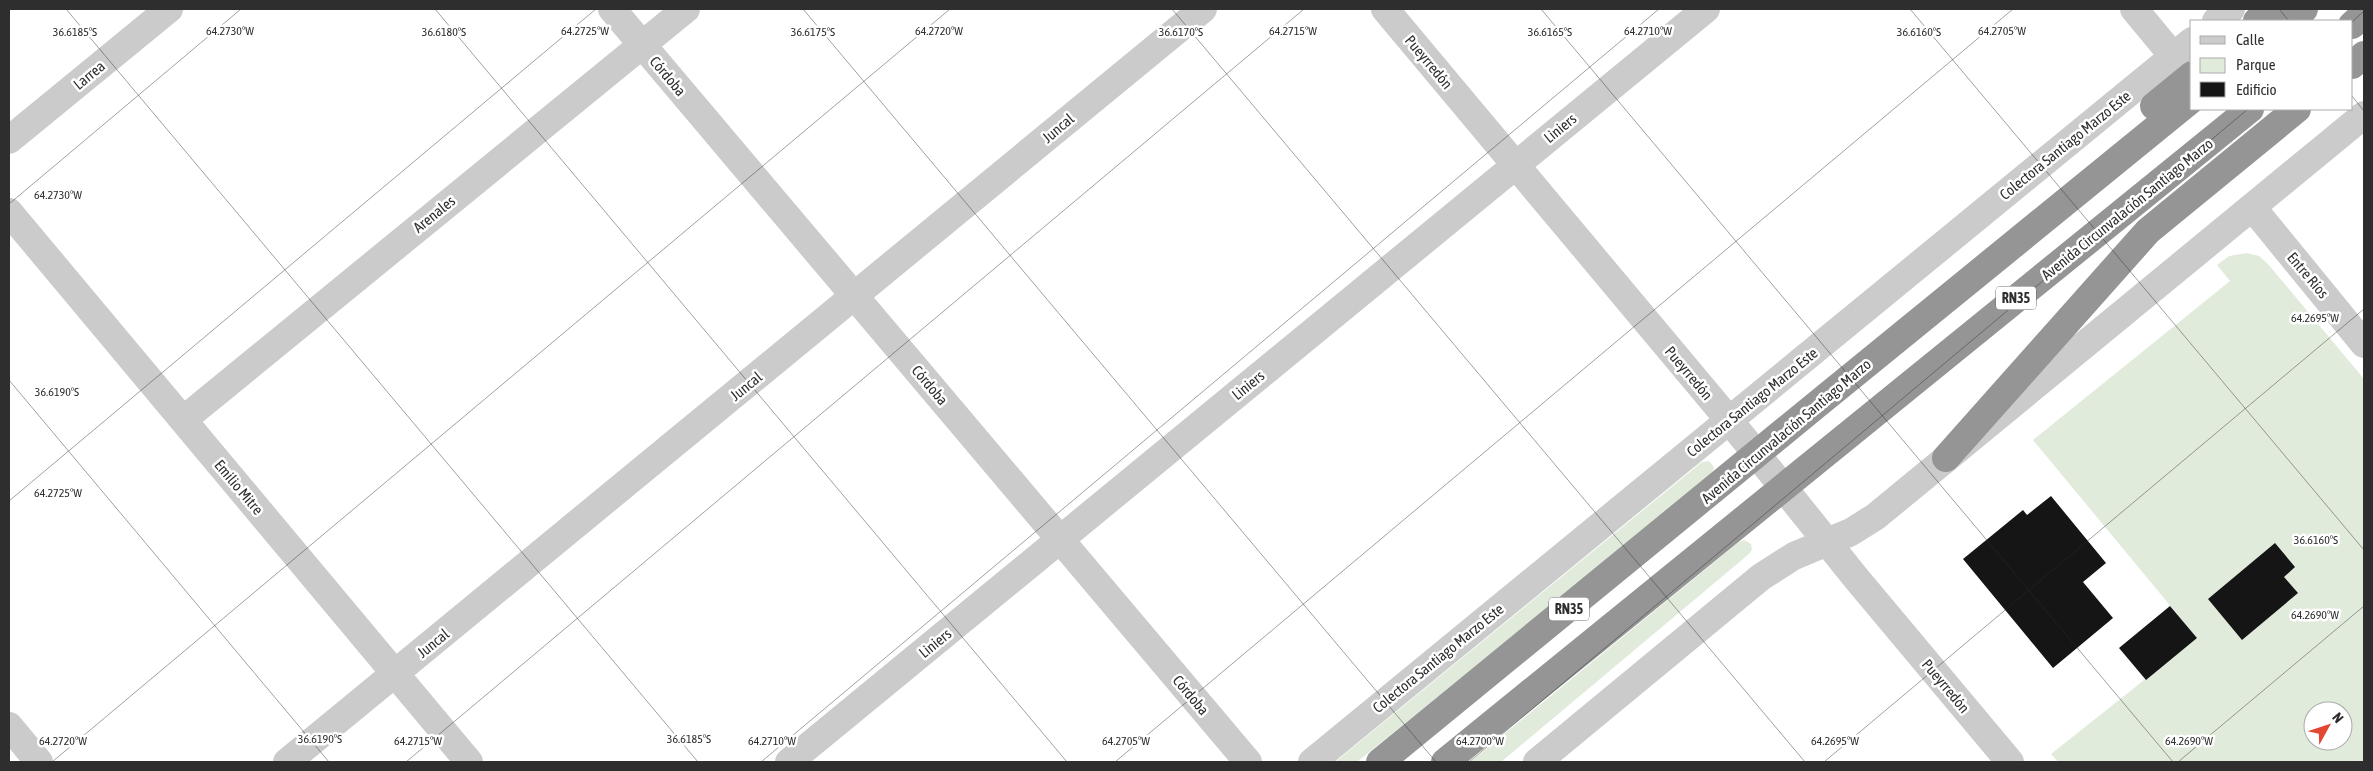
<svg xmlns="http://www.w3.org/2000/svg" width="2373" height="771" viewBox="0 0 2373 771" font-family="'Asap Condensed',sans-serif">
  <style>
    .green { fill: #e1ebdc; fill-rule: evenodd }
    .building { fill: #151515 }
    .lines { fill: none; stroke-linecap: round; stroke-linejoin: round }
    .minor { stroke: #cbcbcb; stroke-width: 28 }
    .highway { stroke: #959595; stroke-width: 28 }
    .ticks { fill: none; stroke: #2e2e2e; stroke-width: 1; stroke-opacity: 0.45 }
    .labels { text-anchor: middle; dominant-baseline: central; stroke-width: 5; stroke-linejoin: round; paint-order: stroke }
    .shield { fill: #fff; stroke: #6d6d6d; stroke-width: 1 }
    .shield-label { font-size: 14px; font-weight: bold; fill: #2e2e2e }
    .street-label { font-size: 15px; fill: #2e2e2e; stroke: #fff }
    .ticks-label { font-size: 12px; text-anchor: middle; fill: #2e2e2e; stroke: #fff; stroke-width: 5; stroke-linejoin: round; paint-order: stroke }
  </style>
  <rect width="100%" height="100%" fill="#fff"/>
  <path class="green" d="M2247 253 2259 256 2268 264 2364 379V762H2058L2051 754 2197 638 2033 440 2230 281 2217 265 2229 256ZM2313 711H2343V741H2313Z
    M1709 461 1714 467 1712 474 1357 762H1335L1702 462Z
    M1744 540 1751 544 1752 550 1749 554 1501 762H1470L1739 542Z"/>
  <path class="building" d="M2051 496 2106 563 2083 582 2113 618 2053 668 1963 559 2023 510 2027 515Z
    M2275 543 2295 567 2284 577 2298 593 2242 640 2208 599Z
    M2170 606 2197 638 2146 680 2119 648Z"/>
  <g class="lines">
    <path class="minor" d="M612 9 1248 762
      M1385 9 1729 420 1856 578 2010 762
      M2134 9 2173 56
      M2216 21 2231 9
      M9 140 169 9
      M2252 207 2364 344
      M9 212 469 762
      M183 420 686 9
      M9 726 39 762
      M287 762 1203 9
      M789 762 1706 9
      M1312 762 2192 41
      M1537 762 1761 577 1794 556 1851 532 1875 517 2364 115"/>
    <path class="highway" d="M2257 21 2272 9
      M2289 21 2304 9
      M2352 25 2364 14
      M2352 65 2364 55
      M2154 106 2192 75
      M1946 458 2148 231 2297 109
      M1380 762C1651 542 1920 318 2192 99
      M1445 762 2250 109"/>
  </g>
  <path class="ticks" d="M66 9 698 762M435 9 1067 762M803 9 1436 762M1172 9 1805 762M1541 9 2173 762M1910 9 2364 550M2279 9 2289 21M2352 22 2364 11M2352 96 2364 111M9 204 241 9M9 380 329 762M9 501 596 9M52 762 950 9M406 762 1304 9M761 762 1659 9M1115 762 2013 9M1469 762 2248 109M1824 762 2364 309M2178 762 2364 606"/>
  <g class="labels">
    <g class="shield">
      <rect x="1996" y="286.5" width="40" height="23" rx="4"/>
      <rect x="1549" y="597.5" width="40" height="23" rx="4"/>
    </g>
    <g class="shield-label">
      <text x="2016" y="298">RN35</text>
      <text x="1569" y="609">RN35</text>
    </g>
    <g class="street-label">
      <text transform="translate(1429 62) rotate(50)">Pueyrredón</text>
      <text transform="translate(89 75) rotate(-39)">Larrea</text>
      <text transform="translate(668 76) rotate(50)">Córdoba</text>
      <text transform="translate(1058 128) rotate(-40)">Juncal</text>
      <text transform="translate(1560 128) rotate(-39)">Liniers</text>
      <text transform="translate(2065 145) rotate(-39)">Colectora Santiago Marzo Este</text>
      <text transform="translate(2127 209) rotate(-39)">Avenida Circunvalación Santiago Marzo</text>
      <text transform="translate(434 214) rotate(-39)">Arenales</text>
      <text transform="translate(2308 275) rotate(50)">Entre Ríos</text>
      <text transform="translate(1689 373) rotate(50)">Pueyrredón</text>
      <text transform="translate(930 385) rotate(50)">Córdoba</text>
      <text transform="translate(1248 385) rotate(-39)">Liniers</text>
      <text transform="translate(746 386) rotate(-39)">Juncal</text>
      <text transform="translate(1752 402) rotate(-39)">Colectora Santiago Marzo Este</text>
      <text transform="translate(1786 431) rotate(-40)">Avenida Circunvalación Santiago Marzo</text>
      <text transform="translate(239 487) rotate(50)">Emilio Mitre</text>
      <text transform="translate(433 643) rotate(-39)">Juncal</text>
      <text transform="translate(935 643) rotate(-39)">Liniers</text>
      <text transform="translate(1438 658) rotate(-39)">Colectora Santiago Marzo Este</text>
      <text transform="translate(1946 686) rotate(50)">Pueyrredón</text>
      <text transform="translate(1191 695) rotate(50)">Córdoba</text>
    </g>
  </g>
  <g class="ticks-label">
    <text x="585" y="35">64.2725°W</text>
    <text x="939" y="35">64.2720°W</text>
    <text x="1293" y="35">64.2715°W</text>
    <text x="1648" y="35">64.2710°W</text>
    <text x="2002" y="35">64.2705°W</text>
    <text x="230" y="35">64.2730°W</text>
    <text x="75" y="36">36.6185°S</text>
    <text x="444" y="36">36.6180°S</text>
    <text x="813" y="36">36.6175°S</text>
    <text x="1181" y="36">36.6170°S</text>
    <text x="1550" y="36">36.6165°S</text>
    <text x="1919" y="36">36.6160°S</text>
    <text x="58" y="199">64.2730°W</text>
    <text x="2315" y="322">64.2695°W</text>
    <text x="57" y="396">36.6190°S</text>
    <text x="58" y="497">64.2725°W</text>
    <text x="2316" y="544">36.6160°S</text>
    <text x="2315" y="619">64.2690°W</text>
    <text x="320" y="743">36.6190°S</text>
    <text x="689" y="743">36.6185°S</text>
    <text x="63" y="745">64.2720°W</text>
    <text x="418" y="745">64.2715°W</text>
    <text x="772" y="745">64.2710°W</text>
    <text x="1126" y="745">64.2705°W</text>
    <text x="1480" y="745">64.2700°W</text>
    <text x="1835" y="745">64.2695°W</text>
    <text x="2189" y="745">64.2690°W</text>
  </g>
  <rect width="2373" height="771" fill="none" stroke="#2e2e2e" stroke-width="20"/>
  <rect x="2190" y="20" width="162" height="90" fill="#ffffff" stroke="#ababab"/>
  <rect x="2200" y="36" width="25" height="8" fill="#cbcbcb" stroke="#ababab"/>
  <text x="2236" y="45" font-size="15" fill="#2e2e2e">Calle</text>
  <rect x="2200" y="58" width="25" height="15" fill="#e1ebdc" stroke="#ababab"/>
  <text x="2236" y="70" font-size="15" fill="#2e2e2e">Parque</text>
  <rect x="2200" y="82" width="25" height="15" fill="#151515" stroke="#ababab"/>
  <text x="2236" y="95" font-size="15" fill="#2e2e2e">Edificio</text>
  <g transform="translate(2328 726) rotate(50)"><circle r="24" fill="#ffffff" stroke="#ababab"/>
  <path d="M0-4L9 19L0 12L-9 19Z" fill="#e24732"/>
  <text y="-8" font-size="14" font-weight="bold" text-anchor="middle" fill="#2e2e2e">N</text>
  </g>
</svg>
